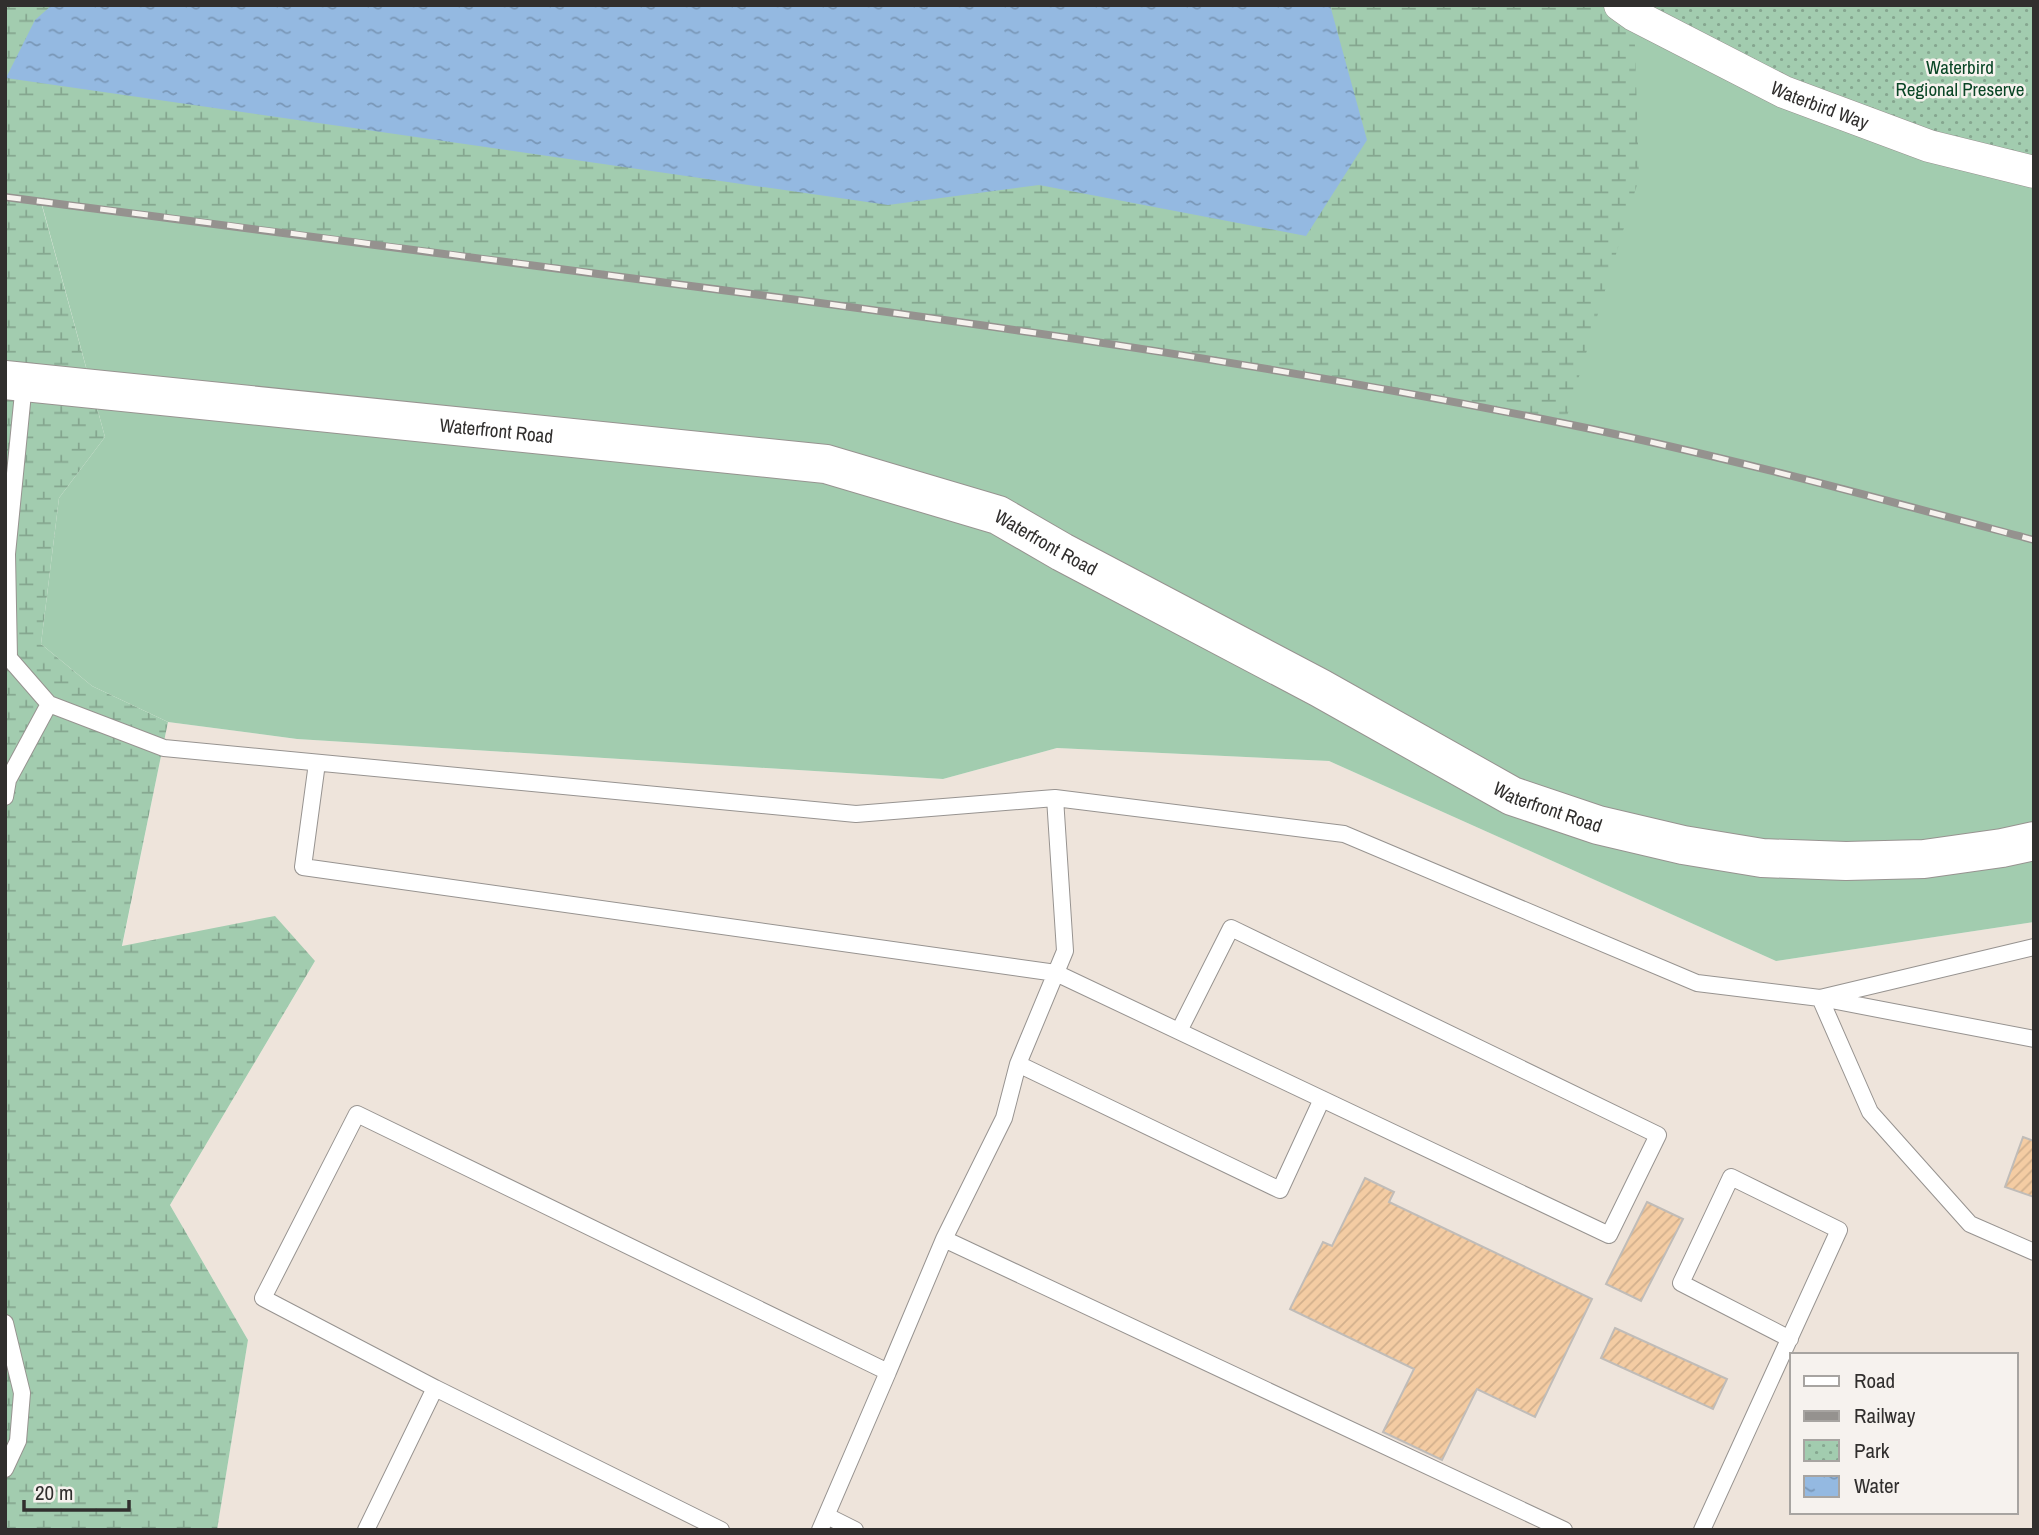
<svg xmlns="http://www.w3.org/2000/svg" width="2039" height="1535" viewBox="0 0 2039 1535" font-family="'Archivo Narrow',sans-serif">
  <style>
    .built { fill: #eee4db; fill-rule: evenodd }
    .grass { fill: #a2ccaf }
    .wetland { fill: url(#wetland-marsh) }
    .park { fill: url(#park-dots) }
    .water { fill: url(#water-ripples) }
    .building { fill: url(#building-hatch); stroke: #c0bcb8; stroke-width: 2 }
    .lines { fill: none; stroke-linecap: round; stroke-linejoin: round }
    .lane-casing { stroke: #979390; stroke-width: 18 }
    .street-casing { stroke: #979390; stroke-width: 33 }
    .secondary-casing { stroke: #979390; stroke-width: 40 }
    .lane { stroke: #fff; stroke-width: 16 }
    .street { stroke: #fff; stroke-width: 32 }
    .secondary { stroke: #fff; stroke-width: 38 }
    .rail-casing { stroke: #95928f; stroke-width: 8 }
    .rail { stroke: #f6f2ee; stroke-width: 5; stroke-dasharray: 16; stroke-linecap: butt }
    .labels { text-anchor: middle; dominant-baseline: central; stroke-width: 5; stroke-linejoin: round; paint-order: stroke }
    .park-label { font-size: 19px; fill: #0a4626; stroke: #f6f2ee }
    .street-label { font-size: 19px; fill: #312f2e; stroke: #f6f2ee }
  </style>
  <defs>
    <pattern id="wetland-marsh" width="20" height="14" patternUnits="userSpaceOnUse" patternTransform="scale(1.75)"><rect width="20" height="14" fill="#a2ccaf"/><path d="M1 5h8M5 5V1M11 12h8M15 12V8" fill="none" stroke="#85a68f"/></pattern>
    <pattern id="park-dots" width="8" height="8" patternUnits="userSpaceOnUse" patternTransform="scale(1.75)"><rect width="8" height="8" fill="#a2ccaf"/><path d="M2 2h.1M6 6h.1" fill="none" stroke="#85a68f" stroke-width="1.8" stroke-linecap="round"/></pattern>
    <pattern id="water-ripples" width="26" height="14" patternUnits="userSpaceOnUse" patternTransform="scale(1.75)"><rect width="26" height="14" fill="#94b9e1"/><path d="M2 4q2-2 4 0t4 0M15 11q2-2 4 0t4 0" fill="none" stroke="#7997b7"/></pattern>
    <pattern id="building-hatch" width="6" height="6" patternUnits="userSpaceOnUse" patternTransform="scale(1.75)"><rect width="6" height="6" fill="#f4cca3"/><path d="M-1 1l2-2M0 6l6-6M5 7l2-2" fill="none" stroke="#d2b08d"/></pattern>
  </defs>
  <rect width="100%" height="100%" fill="#f6f2ee"/>
  <path class="built" d="M168 722 297 739 943 779 1057 748 1329 761 1776 961 2034 922V1530H217L248 1340 170 1205 315 961 122 947ZM1792 1355H2016V1512H1792Z"/>
  <path class="grass" d="M1634 15 2034 172V922L1776 961 1329 761 1057 748 943 779 297 739 168 722 92 686 41 644 59 498 105 437 41 201 925 316 1113 343 1317 377Z"/>
  <path class="wetland" d="M5 5H1620L1634 15 1639 178 1565 423 1317 377 1113 343 41 202 105 437 59 498 41 644 92 686 168 722 122 946 275 916 315 961 170 1205 248 1340 217 1530H5Z"/>
  <path class="park" d="M1620 5H2034V172L1929 146Z"/>
  <path class="water" d="M52 5H1330L1367 140 1306 236 1039 185 888 205 6 78 35 20Z"/>
  <path class="building" d="M2023 1137 2034 1141V1197L2005 1187Z
    M1365 1178 1394 1192 1389 1202 1592 1299 1535 1417 1477 1389 1442 1460 1383 1432 1414 1369 1290 1309 1323 1242 1332 1246Z
    M1647 1202 1683 1219 1641 1301 1606 1284Z
    M1615 1328 1727 1379 1713 1409 1601 1358Z"/>
  <g class="lines">
    <defs>
      <path id="lane" d="M24 383 7 554 9 658 49 704 164 748 856 814 1055 798 1344 834 1697 983 1820 998 2034 947
        M317 763 303 867 1056 973 1609 1235 1658 1135 1231 928 1179 1031
        M5 797 8 780 49 704
        M1055 798 1065 951 1018 1064 1004 1118 944 1239 1564 1530
        M1820 998 1870 1112 1970 1224 2034 1252
        M1826 999 2034 1039
        M1018 1064 1280 1190 1322 1099
        M5 1323 22 1393 18 1441 5 1469
        M888 1372 944 1239
        M435 1388 263 1298 357 1114 888 1372 820 1530
        M827 1516 855 1530
        M366 1530 435 1388 721 1530
        M1702 1530 1839 1230 1731 1177 1681 1283 1790 1339"/>
      <g id="street">
        <path id="s1" d="M1620 5 1634 15 1784 92 1929 146 2034 172"/>
      </g>
      <g id="secondary">
        <path id="s2" d="M5 380 826 464 998 515 1062 552 1320 688 1512 796 1598 825 1683 845 1762 858 1846 861 1924 859 2002 848 2034 841"/>
      </g>
    </defs>
    <use href="#lane" class="lane-casing"/>
    <use href="#street" class="street-casing"/>
    <use href="#secondary" class="secondary-casing"/>
    <use href="#lane" class="lane"/>
    <use href="#street" class="street"/>
    <use href="#secondary" class="secondary"/>
    <defs>
      <path id="rail" d="M5 197C231 225 457 255 683 285 977 323 1271 364 1562 423 1721 455 1877 498 2034 540"/>
    </defs>
    <use href="#rail" class="rail-casing"/>
    <use href="#rail" class="rail"/>
  </g>
  <g class="labels">
    <g class="park-label">
      <text x="1960" y="67">Waterbird<tspan x="1960" dy="22">Regional Preserve</tspan></text>
    </g>
    <g class="street-label">
      <text stroke="none"><textPath href="#s1" startOffset="224">Waterbird Way</textPath></text>
      <text stroke="none"><textPath href="#s2" startOffset="494">Waterfront Road</textPath></text>
      <text stroke="none"><textPath href="#s2" startOffset="1060">Waterfront Road</textPath></text>
      <text stroke="none"><textPath href="#s2" startOffset="1628">Waterfront Road</textPath></text>
    </g>
  </g>
  <rect width="2039" height="1535" fill="none" stroke="#312f2e" stroke-width="14"/>
  <rect x="1790" y="1353" width="228" height="161" fill="#f6f2ee" stroke="#a7a4a1" stroke-width="2"/>
  <rect x="1804" y="1376" width="35" height="10" fill="#ffffff" stroke="#a7a4a1" stroke-width="2"/>
  <text x="1854" y="1388" font-size="21" fill="#312f2e">Road</text>
  <rect x="1804" y="1411" width="35" height="10" fill="#95928f" stroke="#a7a4a1" stroke-width="2"/>
  <text x="1854" y="1423" font-size="21" fill="#312f2e">Railway</text>
  <rect x="1804" y="1440" width="35" height="21" fill="url(#park-dots)" stroke="#a7a4a1" stroke-width="2"/>
  <text x="1854" y="1458" font-size="21" fill="#312f2e">Park</text>
  <rect x="1804" y="1476" width="35" height="21" fill="url(#water-ripples)" stroke="#a7a4a1" stroke-width="2"/>
  <text x="1854" y="1493" font-size="21" fill="#312f2e">Water</text>
  <path d="M24 1500v10h105v-10" fill="none" stroke="#312f2e" stroke-width="3.5"/>
  <text x="35" y="1500" font-size="21" fill="#312f2e" stroke="#f6f2ee" stroke-width="5" paint-order="stroke">20 m</text>
</svg>
